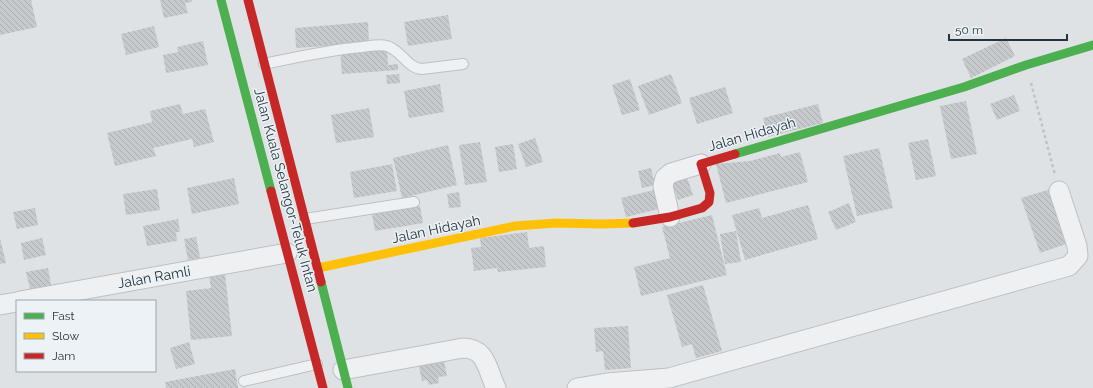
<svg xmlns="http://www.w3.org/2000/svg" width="1093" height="388" viewBox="0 0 1093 388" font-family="Raleway,sans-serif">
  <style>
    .building { fill: url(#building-back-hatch) }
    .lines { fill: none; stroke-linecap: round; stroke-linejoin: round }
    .lane-casing { stroke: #bdc0c3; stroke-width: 12 }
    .street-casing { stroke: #bdc0c3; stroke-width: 21 }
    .path { stroke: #bfc2c5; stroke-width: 2.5; stroke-dasharray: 3 3; stroke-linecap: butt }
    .lane { stroke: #eff0f2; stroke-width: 10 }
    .street { stroke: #eff0f2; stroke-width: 19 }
    .fast { stroke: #4caf50; stroke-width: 9 }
    .slow { stroke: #ffc107; stroke-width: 9 }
    .jam { stroke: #c62828; stroke-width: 9 }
    .labels { text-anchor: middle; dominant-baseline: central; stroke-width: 3; stroke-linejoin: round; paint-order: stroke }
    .street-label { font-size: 14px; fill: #26343e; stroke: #ecf2f5 }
  </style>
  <defs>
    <pattern id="building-back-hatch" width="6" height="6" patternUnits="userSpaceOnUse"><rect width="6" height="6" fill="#c7cacd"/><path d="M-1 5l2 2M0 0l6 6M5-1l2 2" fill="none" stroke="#abaeb1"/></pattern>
  </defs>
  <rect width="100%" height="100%" fill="#dfe2e5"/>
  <path class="building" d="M0 0H31L37 27 0 35Z
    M160 0H192V2L185 3 188 13 164 18Z
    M448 15 452 39 408 46 404 22Z
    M368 22 369 43 296 48 295 28Z
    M154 26 159 47 126 55 121 34Z
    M1006 38 1015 56 971 78 962 59Z
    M203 41 208 65 166 73 163 55 178 52 177 47Z
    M387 48 388 65 398 64V70L342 74 340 51Z
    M399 74 400 83 387 84 386 75Z
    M671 74 682 103 649 115 638 86Z
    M630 79 640 110 622 115 612 85Z
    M440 84 444 112 409 118 404 91Z
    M725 87 733 113 697 124 689 98Z
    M1014 95 1020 111 997 120 990 104Z
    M966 101 977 154 951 159 940 106Z
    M180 104 183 114 205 109 214 142 194 147 192 139 153 148 156 156 115 166 107 133 152 122 150 111Z
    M818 104 823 123 768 137 763 118Z
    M369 108 374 137 336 143 331 115Z
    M535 138 543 162 526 167 518 144Z
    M928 139 936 176 916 180 908 143Z
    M480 142 487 182 465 185 459 145Z
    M513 144 517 169 499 172 495 147Z
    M448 145 457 185 402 198 393 158Z
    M879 148 893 208 857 216 843 156Z
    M800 152 808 182 726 203 716 164 750 161 780 153 781 157Z
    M392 164 397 191 354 198 350 172Z
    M651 168 655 185 642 188 638 171Z
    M687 177 693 195 678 200 672 182Z
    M234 178 239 204 192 214 187 188Z
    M157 189 160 210 126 215 123 194Z
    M658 189 663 208 626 217 621 198Z
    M1051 189 1069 243 1040 253 1021 198Z
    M459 192 461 207 449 208 447 194Z
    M849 203 856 222 836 230 828 212Z
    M808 205 818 239 745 260 732 215 759 208 762 218Z
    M420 206 423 223 375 231 372 214Z
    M35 208 38 225 17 229 13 212Z
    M712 215 727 275 641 296 634 267 670 258 662 227Z
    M178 219 180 232H176L177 241 147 246 143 226Z
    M736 231 741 262 725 264 720 234Z
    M527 232 529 248 544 246 546 267 498 272 497 268 474 271 471 248 481 247 480 238Z
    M196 237 200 258 188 260 184 239Z
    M0 238 6 263 0 264Z
    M42 238 46 255 24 260 21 243Z
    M48 268 51 285 30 289 26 272Z
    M225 274 232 336 191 340 186 291 211 288 209 276Z
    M703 285 722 351 696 358 692 344 682 347 667 295Z
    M628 326 631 368 605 370 603 351 596 352 594 328Z
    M189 342 195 364 176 369 170 348Z
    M443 356 447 376 438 377 439 383 429 385 427 380 422 381 418 362Z
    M235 369 238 388H166L165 382Z"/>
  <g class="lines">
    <defs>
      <path id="lane" d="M264 64C297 57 329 50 362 47 370 46 379 44 387 46 401 50 407 68 422 69L463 64
        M305 219 414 202
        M244 381 317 364"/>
      <path id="street" d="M670 217 663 186 665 178 671 173 701 164
        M20 301 287 253
        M0 305 17 302
        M343 370 463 348C487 348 487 370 496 388
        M577 388 607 383 669 378 1069 266 1078 256 1077 246 1059 191"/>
    </defs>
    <use href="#lane" class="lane-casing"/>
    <use href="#street" class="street-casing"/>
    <path class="path" d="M1031 83 1055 175"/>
    <use href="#lane" class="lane"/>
    <use href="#street" class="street"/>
    <path class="fast" d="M221 0 271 191
      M735 154 964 87 1026 65 1093 45
      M321 282 348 388"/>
    <path class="slow" d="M318 268 515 226 556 223 601 224 633 223"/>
    <path class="jam" d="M248 0 321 282
      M271 191 323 388
      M633 223 670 217 702 208 709 202 710 193 701 164 735 154"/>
  </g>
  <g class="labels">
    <g class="street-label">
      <text transform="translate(752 134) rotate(-16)">Jalan Hidayah</text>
      <text transform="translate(286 190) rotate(75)">Jalan Kuala Selangor-Teluk Intan</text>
      <text transform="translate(436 229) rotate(-12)">Jalan Hidayah</text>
      <text transform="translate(154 277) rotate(-10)">Jalan Ramli</text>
    </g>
  </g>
  <rect x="16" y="300" width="140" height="72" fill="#ecf2f5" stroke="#9da6ac"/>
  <rect x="24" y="313" width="20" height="6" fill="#4caf50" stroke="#9da6ac"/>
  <text x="52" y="320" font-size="12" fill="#26343e">Fast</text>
  <rect x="24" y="333" width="20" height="6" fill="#ffc107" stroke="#9da6ac"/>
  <text x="52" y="340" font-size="12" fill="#26343e">Slow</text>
  <rect x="24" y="353" width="20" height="6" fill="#c62828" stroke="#9da6ac"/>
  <text x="52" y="360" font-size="12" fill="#26343e">Jam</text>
  <path d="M949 34v6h118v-6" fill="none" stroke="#26343e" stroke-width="2"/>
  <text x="955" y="34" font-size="12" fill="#26343e" stroke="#ecf2f5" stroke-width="3" paint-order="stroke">50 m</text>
</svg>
